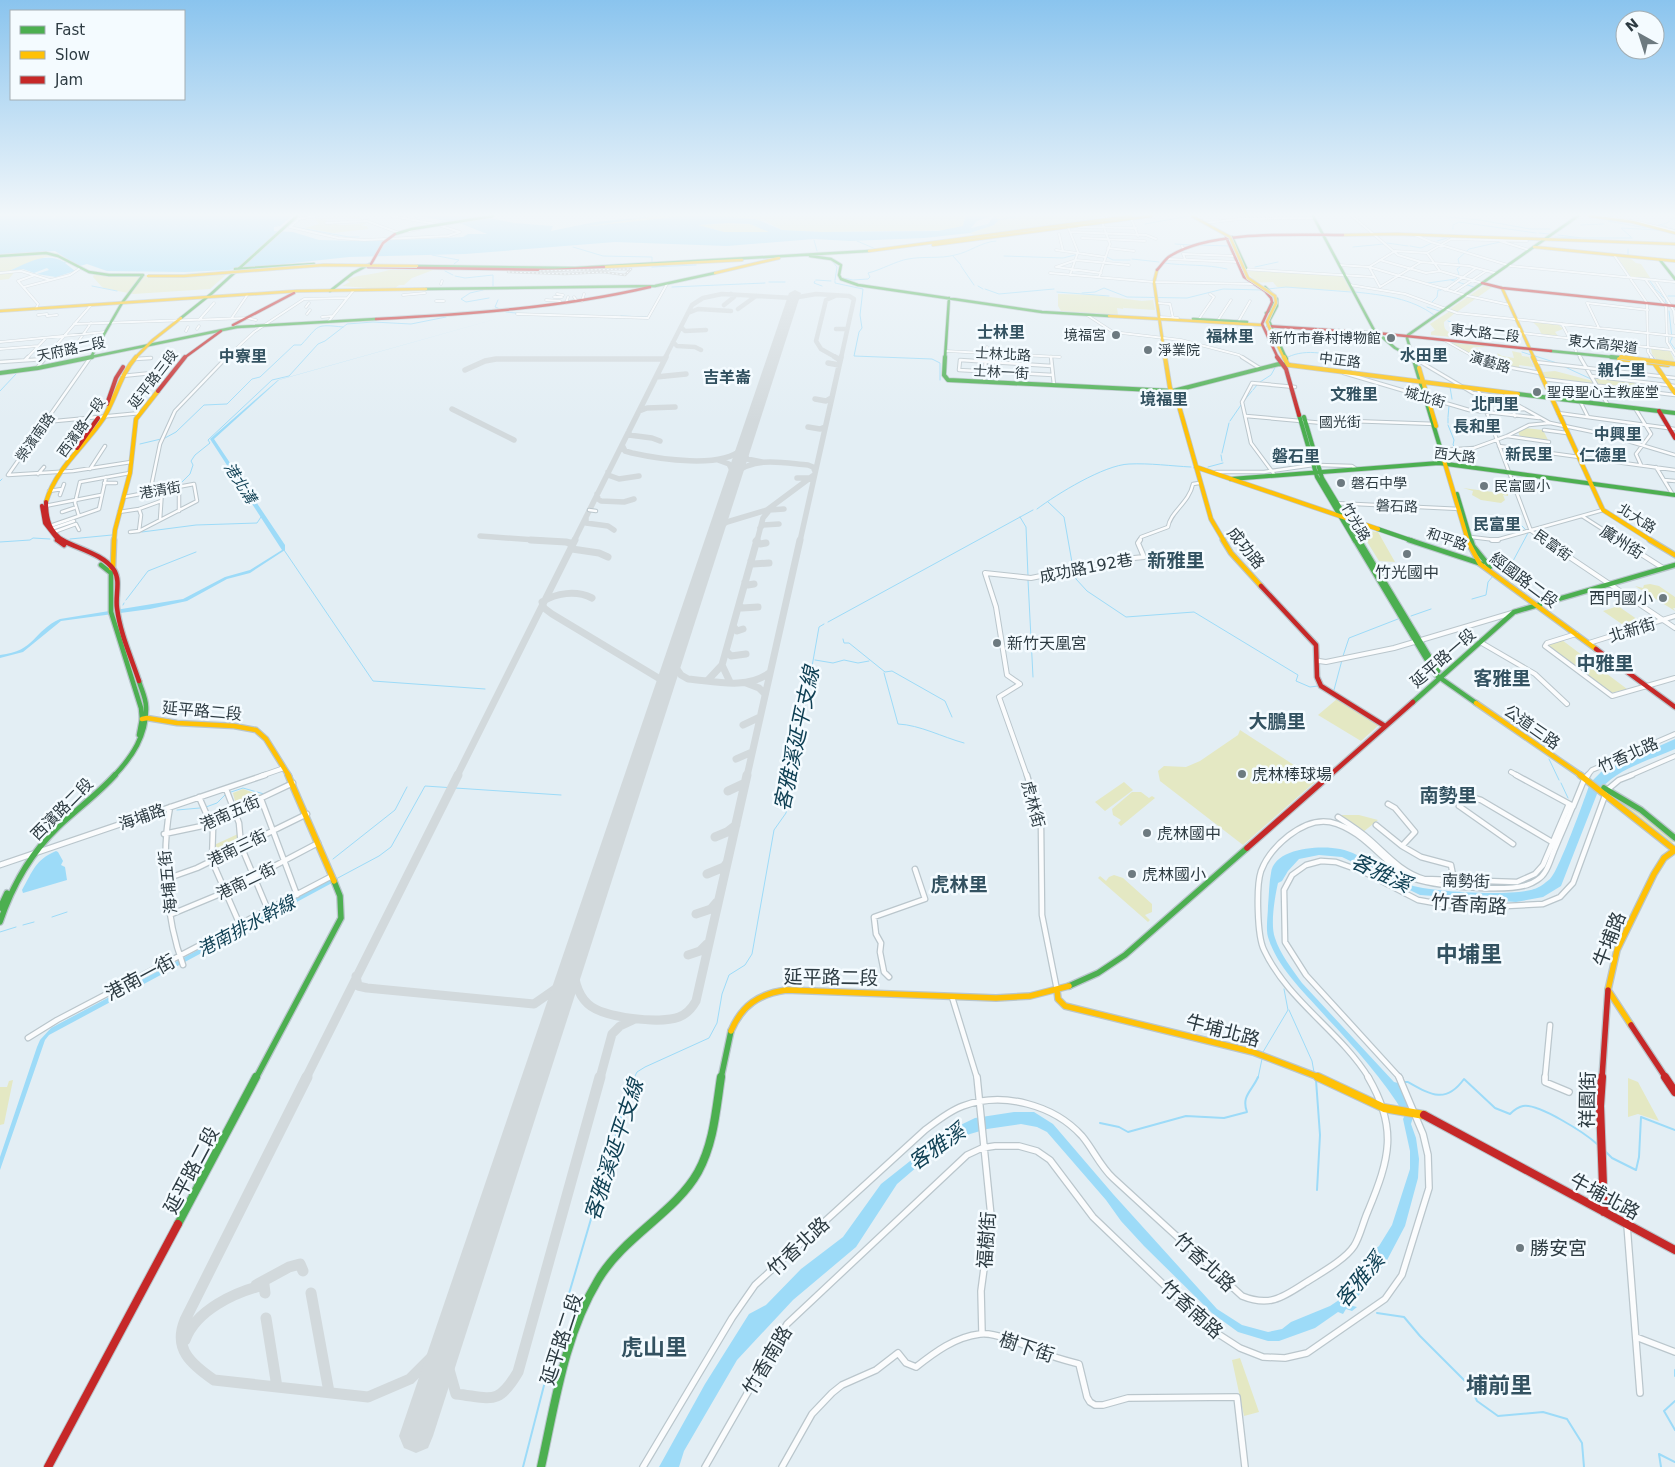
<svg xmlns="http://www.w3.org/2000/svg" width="1675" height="1467" viewBox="0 0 1675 1467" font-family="'DejaVu Sans','Noto Sans TC',sans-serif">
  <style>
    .green { fill: #e4e8c3 }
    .water { fill: #9ddbf8; fill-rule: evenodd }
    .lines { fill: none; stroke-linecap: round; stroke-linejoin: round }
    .stream-far1 { stroke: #9ddbf8; stroke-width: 1 }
    .stream { stroke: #9ddbf8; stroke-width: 2 }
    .taxiway-far4 { stroke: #d2d9dc; stroke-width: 4.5 }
    .taxiway-far3 { stroke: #d2d9dc; stroke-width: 5.5 }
    .taxiway-far2 { stroke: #d2d9dc; stroke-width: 7 }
    .taxiway-far1 { stroke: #d2d9dc; stroke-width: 9 }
    .taxiway { stroke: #d2d9dc; stroke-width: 11 }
    .runway { fill: #d2d9dc; fill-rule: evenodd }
    .street-far4-casing { stroke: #bac6cc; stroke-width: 3 }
    .street-far3-casing { stroke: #bac6cc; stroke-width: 4.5 }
    .street-far2-casing { stroke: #bac6cc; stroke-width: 6 }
    .street-far1-casing { stroke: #bac6cc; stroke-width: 7 }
    .street-casing { stroke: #bac6cc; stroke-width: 8 }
    .fast-far4-casing { stroke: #bac6cc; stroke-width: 4 }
    .fast-far3-casing { stroke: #bac6cc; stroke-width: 5.5 }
    .fast-far2-casing { stroke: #bac6cc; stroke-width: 7 }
    .fast-far1-casing { stroke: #bac6cc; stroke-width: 8 }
    .fast-casing { stroke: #bac6cc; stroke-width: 10 }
    .slow-far4-casing { stroke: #bac6cc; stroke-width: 4 }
    .slow-far3-casing { stroke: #bac6cc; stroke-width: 5.5 }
    .slow-far2-casing { stroke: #bac6cc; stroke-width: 7 }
    .slow-far1-casing { stroke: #bac6cc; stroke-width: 8 }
    .slow-casing { stroke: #bac6cc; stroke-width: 10 }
    .jam-far4-casing { stroke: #bac6cc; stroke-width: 4 }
    .jam-far3-casing { stroke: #bac6cc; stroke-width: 5.5 }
    .jam-far2-casing { stroke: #bac6cc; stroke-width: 7 }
    .jam-far1-casing { stroke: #bac6cc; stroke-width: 8 }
    .jam-casing { stroke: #bac6cc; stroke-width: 10 }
    .street-far4 { stroke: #fbfcfd; stroke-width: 2 }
    .street-far3 { stroke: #fbfcfd; stroke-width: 2.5 }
    .street-far2 { stroke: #fbfcfd; stroke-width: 4 }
    .street-far1 { stroke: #fbfcfd; stroke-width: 4.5 }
    .street { stroke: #fbfcfd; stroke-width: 5.5 }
    .fast-far4 { stroke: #4caf50; stroke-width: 2.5 }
    .fast-far3 { stroke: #4caf50; stroke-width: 4 }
    .fast-far2 { stroke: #4caf50; stroke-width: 4.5 }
    .fast-far1 { stroke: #4caf50; stroke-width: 5.5 }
    .fast { stroke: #4caf50; stroke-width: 8 }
    .slow-far4 { stroke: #ffc107; stroke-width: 2.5 }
    .slow-far3 { stroke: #ffc107; stroke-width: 4 }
    .slow-far2 { stroke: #ffc107; stroke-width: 4.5 }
    .slow-far1 { stroke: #ffc107; stroke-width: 5.5 }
    .slow { stroke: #ffc107; stroke-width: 8 }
    .jam-far4 { stroke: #c62828; stroke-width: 2.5 }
    .jam-far3 { stroke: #c62828; stroke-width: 4 }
    .jam-far2 { stroke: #c62828; stroke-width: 4.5 }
    .jam-far1 { stroke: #c62828; stroke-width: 5.5 }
    .jam { stroke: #c62828; stroke-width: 8 }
    .rail-casing { stroke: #c0c4c4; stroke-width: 2.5 }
    .rail { stroke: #f4fbff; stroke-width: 1; stroke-dasharray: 2; stroke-linecap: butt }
    .fast-bridge-casing { stroke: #bac6cc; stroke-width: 4; stroke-linecap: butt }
    .slow-bridge-far1-casing { stroke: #bac6cc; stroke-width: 4; stroke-linecap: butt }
    .slow-bridge-casing { stroke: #bac6cc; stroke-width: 5.5; stroke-linecap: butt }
    .jam-bridge-casing { stroke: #bac6cc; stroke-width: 4; stroke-linecap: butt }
    .fast-bridge { stroke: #4caf50; stroke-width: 2.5 }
    .slow-bridge-far1 { stroke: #ffc107; stroke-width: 2.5 }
    .slow-bridge { stroke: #ffc107; stroke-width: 4 }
    .jam-bridge { stroke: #c62828; stroke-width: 2.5 }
    .poi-dot { fill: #6d7a80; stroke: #f4fbff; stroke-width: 2 }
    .labels { text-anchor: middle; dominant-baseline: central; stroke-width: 5; stroke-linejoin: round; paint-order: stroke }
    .far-street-label { font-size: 14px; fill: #2d3b42; stroke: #f4fbff }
    .far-poi-label { font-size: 14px; fill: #2d3b42; stroke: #f4fbff; text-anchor: start }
    .far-water-label { font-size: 15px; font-style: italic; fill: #0e3f53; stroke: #f4fbff }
    .far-quarter-label { font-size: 16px; font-weight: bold; fill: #335261; stroke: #f4fbff }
    .street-label { font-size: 16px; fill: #2d3b42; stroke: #f4fbff }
    .poi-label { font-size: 16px; fill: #2d3b42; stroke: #f4fbff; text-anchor: start }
    .water-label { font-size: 18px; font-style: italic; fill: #0e3f53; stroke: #f4fbff }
    .quarter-label { font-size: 19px; font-weight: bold; fill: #335261; stroke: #f4fbff }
    .near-street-label { font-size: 19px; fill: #2d3b42; stroke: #f4fbff }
    .near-poi-label { font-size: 19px; fill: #2d3b42; stroke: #f4fbff; text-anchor: start }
    .near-water-label { font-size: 21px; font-style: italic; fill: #0e3f53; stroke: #f4fbff }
    .near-quarter-label { font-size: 22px; font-weight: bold; fill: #335261; stroke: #f4fbff }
  </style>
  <rect width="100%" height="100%" fill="#e3eef4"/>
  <path class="green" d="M343 216H360L359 219 343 217 326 219V223L344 225 366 223 361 226H367L368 229 333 233 305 228 319 224 315 219Z
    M656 216H684L579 228 595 224Z
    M692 216H965L963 226 952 230 822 232 792 231 782 230 765 221Z
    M998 216H1104L1083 221 976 236 970 233 994 225Z
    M728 223 750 224 771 232H724L697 225Z
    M48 252 58 253 61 256 45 257 11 270H26L15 271 9 279 0 280V257Z
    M1617 257 1630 258 1636 263 1641 264 1651 279 1631 277Z
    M389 270H433L412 278 404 285H399L393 290 342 286 350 282 346 280C359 274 375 275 389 270Z
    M1247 270 1342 275 1351 291 1277 287 1273 282C1260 283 1253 284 1247 270Z
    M229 272 210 289 133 294 103 288 93 277 94 274 189 276 191 273Z
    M1485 285 1492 287 1457 312 1450 309Z
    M1058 294 1095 295 1142 301 1153 300 1155 310 1124 308V307L1123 309 1117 308 1118 315 1061 311 1058 306Z
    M1450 311 1455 313 1444 322C1443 335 1454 331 1461 338L1431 335V332L1435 330 1430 324Z
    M1533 322 1559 325 1563 329 1555 332 1558 336 1542 335 1538 327Z
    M1447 341 1482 345 1485 347H1472L1483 352H1479L1481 358 1501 362 1497 353 1502 356 1514 358 1512 351 1521 353 1522 356 1529 357 1534 367 1519 365 1520 369 1473 357 1479 355 1478 352 1472 355 1460 351Z
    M1651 349 1670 351 1675 362 1657 360 1652 354Z
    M1555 371 1593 381 1591 376 1633 381 1638 390 1546 379 1543 372Z
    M1525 428 1543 430 1548 440 1520 437 1518 431Z
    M1463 488 1508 494V496L1503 495 1505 500 1501 503 1481 500 1472 495 1473 491Z
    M1367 531 1378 532 1395 562 1379 561 1363 535Z
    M1650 584 1659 586 1675 597V608H1673L1675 611 1635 586 1643 588 1644 585Z
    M1618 606 1644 624 1629 629 1603 611Z
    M1562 640 1627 689 1611 693 1547 645Z
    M1337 699 1380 724 1361 741 1318 715Z
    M1240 730 1317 780 1243 845 1160 781 1158 771 1164 766 1186 767 1200 761 1238 735Z
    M1124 782 1133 790 1105 811 1095 802Z
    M243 789 263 796 237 809 233 793Z
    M1132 792H1141L1149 798 1152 796 1155 798 1121 826 1118 823 1121 820 1113 815 1112 809Z
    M1613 795 1629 804 1675 841 1670 844 1611 796Z
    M1340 815H1359L1378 820 1363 832Z
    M238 834V847L218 857 214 856V845Z
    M1114 875 1123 878 1152 904V912L1145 915 1150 920 1148 922 1098 878 1100 876 1106 881 1109 877Z
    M1628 1078 1638 1082 1659 1121 1638 1114 1628 1117Z
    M13 1080 4 1124 0 1125V1087H7L9 1081Z
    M1240 1358 1259 1412 1244 1416 1232 1360Z"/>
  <path class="water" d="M0 216H53L50 219 59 216H292L280 226 274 227V231L293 232 319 240 358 241 427 239 463 237 468 234H487L462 224 420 216H481L514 223 553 226 551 231 595 222 656 216 582 227 684 216H712L756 219 782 230 822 232 938 231 963 226 965 216H991L977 221 971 228 988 224 994 216H998L996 217 998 221 994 225 970 233 924 238 850 241 814 239 727 246 615 242 465 254 349 257 228 270 185 272 107 271 87 264 80 266 70 261 65 263 75 271 56 277 37 274 49 270 47 268 34 273 23 269 9 271C26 264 45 251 64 262L69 260 55 251 0 254ZM728 223 750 224 769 232H724L698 225Z
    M514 314 279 380 214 439 285 545V550L250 573 227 579 187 601 150 609 61 621 23 652 0 658V655C36 651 33 631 60 619L183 599 225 577 250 570 282 550 210 439 278 380Z
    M1675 739V749C1648 761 1614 769 1597 794L1561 886 1543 897 1516 902 1420 895 1342 857 1319 855 1299 859 1288 871 1282 881 1278 883C1275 896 1270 925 1275 938 1280 954 1292 969 1302 983L1394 1082 1398 1083 1413 1117 1411 1124 1416 1138 1419 1159 1418 1178 1405 1226 1386 1262 1369 1285 1349 1305 1357 1307 1352 1311 1346 1309 1343 1314 1338 1312 1315 1328 1279 1341H1268L1238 1332 1212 1313 1144 1246 1121 1221 1106 1200 1047 1132 1037 1127 1021 1124 987 1129 970 1134 939 1148 897 1184 856 1247 793 1300 737 1360 684 1451 679 1467H659L705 1384 749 1314 766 1305 801 1269 843 1237 881 1184 948 1131 975 1118 1014 1112H1034L1053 1124 1113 1194 1217 1309 1242 1325 1268 1332 1282 1329 1291 1322 1330 1306 1339 1300 1348 1291 1359 1276 1373 1251 1379 1246 1392 1225 1410 1169V1151L1403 1119 1405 1115C1383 1079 1356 1049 1327 1018 1307 995 1279 970 1269 940 1265 931 1268 916 1268 906 1269 895 1269 883 1271 873 1274 847 1322 845 1340 849 1364 854 1381 872 1403 883 1424 892 1511 897 1534 889 1539 888 1545 883 1550 879 1558 873 1585 798 1590 783L1601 772Z
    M56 851 58 852 63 861 61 865 65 867 67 880 23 893 22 890C33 871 35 860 56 851Z
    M330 880 332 883 49 1035 45 1040 0 1170V1157L37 1047 40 1040 51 1028Z"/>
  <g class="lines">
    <path class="stream-far1" d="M527 216H567
      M1438 216 1480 220 1530 229H1550
      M415 218 421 216
      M996 220 1020 216
      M1608 221 1646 228
      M438 223 447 220
      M1145 224 1189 216
      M1581 225 1604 224
      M1661 225 1667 227
      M1656 226 1667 223 1675 217
      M294 227 349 237H359
      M1558 228 1561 226
      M1670 228 1675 230
      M1453 229V225L1459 222 1536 233
      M1539 233 1549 234
      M1558 235 1582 238H1632
      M1555 237 1577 238
      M1631 237 1621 228 1658 230
      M814 240 817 251
      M857 241 878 250
      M1437 241 1447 238
      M1387 243 1408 246
      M1175 244 1191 245
      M1198 245 1229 246
      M1410 246 1421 248 1432 243
      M573 247 603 256 652 257V262
      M1353 247 1384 244
      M1628 249V255
      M432 255 459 260 454 264
      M953 256 961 265
      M1004 256 1063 258 1075 255
      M1107 257 1113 260H1130
      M1132 259 1159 262
      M832 261 837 267 835 280
      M1164 263C1185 266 1206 264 1227 269
      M961 266 974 285
      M652 267 696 265
      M1255 267 1278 262
      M445 271 453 275
      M455 276 465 278 493 275V287
      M843 278 853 280 868 279 870 277 868 273C881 270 896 261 908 259 924 256 940 259 955 255 970 252 981 242 996 241
      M816 280 831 281
      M1451 280 1474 287
      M815 281 814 283 822 286
      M835 281V283L863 289 860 315 862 328 859 332 854 356 932 359 940 363V380
      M1650 281 1655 288
      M769 282H785
      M1428 283 1456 279 1459 274 1457 269 1460 267 1458 259 1469 249 1500 242
      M92 286 117 291
      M978 286 983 289
      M672 287 765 283
      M985 289 999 294 1054 289
      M1268 289 1286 287 1351 292
      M1655 289 1661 294
      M483 290 470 293 461 299 466 302 489 298
      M1057 292 1109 296
      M1355 292C1383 295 1411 298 1434 315
      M1082 293 1095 292 1104 288 1127 297 1187 298 1223 289 1262 290
      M1661 295 1664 298
      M1668 296H1675
      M1665 298 1666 303
      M498 300 495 307 498 308
      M1431 303 1437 297 1438 290H1441
      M1427 307 1439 311
      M1669 311 1672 338 1670 342 1675 349
      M506 312 516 313
      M621 316 646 317
      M1448 321 1472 329
      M1522 352 1531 355
      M1535 356 1557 363
      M1288 357C1307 348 1329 354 1349 360
      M1352 361H1360
      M1565 367 1591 379
      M1260 382 1271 375 1276 366
      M1450 387 1452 399
      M1253 390 1257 385
      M0 391 16 374
      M1243 402 1252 391
      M1448 417 1449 406
      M1448 418V423
      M1230 421 1241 405
      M1448 425 1454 440 1453 445 1456 448
      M165 438 176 432 204 405 227 404 252 379 260 377 294 345H301C320 325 314 324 343 327
      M140 444 161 439
      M1222 453 1229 423
      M1221 455 1222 461
      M1464 455 1469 458 1471 466
      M1208 467 1223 463
      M0 481 2 479
      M182 482 190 474 193 465 191 461 195 455 210 443 208 440 272 380 289 376 318 344 325 341 347 324 373 322 411 324 446 317
      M1048 502 1064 517 1073 568
      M1037 509C1057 494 1104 465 1129 464 1150 463 1171 466 1191 467
      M1512 516 1526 530
      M1020 517 1026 527 1028 576
      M142 532 196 525 257 523 261 517
      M70 539 112 535
      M0 542 30 540 33 538 50 539
      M284 550 373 681 485 689
      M1074 571 1076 579 1087 591 1126 617 1194 612 1298 675 1296 681 1310 687 1318 686
      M1499 571 1513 561 1528 533
      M1028 580 1033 677
      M1472 599 1486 595 1488 582 1493 576
      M126 600 148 571 196 552
      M123 605 124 603
      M1411 616 1431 609
      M828 622 1033 510
      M843 639 844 643H849L885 672 892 671 945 701 952 717
      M1343 656 1349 638 1398 619
      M815 660 833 663 844 660 858 663 869 661
      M884 673 898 724C920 725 942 737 964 743
      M1334 690 1342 660
      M1549 759 1559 780
      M1561 783 1568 798
      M231 792 243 788 264 794
      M206 807 217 803 225 795
      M177 810 200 808
      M333 859 395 810 407 787
      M336 879 379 856 391 847 425 786 561 795
      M52 917 67 912
      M23 925 34 922
      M0 932 16 927
      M1289 1010 1312 1061 1314 1072
      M1263 1052 1288 1010 1284 989
      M634 1078 637 1072 645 1067 709 1038 717 1023 722 994 729 975 745 965 752 954 774 830 786 813 819 627 824 624
      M1258 1078 1262 1059"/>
    <path class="stream" d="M1316 1080 1320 1135 1317 1190
      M1404 1082H1408C1431 1095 1446 1104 1464 1079L1495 1108 1510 1114C1514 1110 1518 1107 1523 1106 1538 1103 1585 1133 1597 1144
      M1100 1123 1119 1127 1128 1132 1186 1116 1224 1118 1247 1112C1241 1096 1252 1091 1258 1077
      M1606 1152 1612 1158 1636 1170 1639 1157 1641 1117 1675 1130
      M1377 1313 1404 1317 1420 1336 1470 1386 1477 1401 1498 1416 1543 1412 1567 1419 1582 1443 1584 1467
      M1675 1370V1376
      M1675 1401 1664 1411 1675 1430
      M523 1467 558 1331 629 1090 635 1077
      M1661 1467 1659 1454 1675 1462"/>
    <path class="taxiway-far4" d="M835 296 826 300 816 341 821 349 837 358
      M724 305 734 297 731 294
      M738 309 756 296
      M688 313 698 309 731 311
      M681 327 685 331 706 330
      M836 329H847
      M673 342 677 346 695 347 701 350
      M665 358 692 305 703 298 722 294 793 298 816 294 849 296 854 299 841 358"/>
    <path class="taxiway-far3" d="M835 357 840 360
      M828 363 839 365
      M465 370 485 361 496 359H665
      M656 377 686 374
      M815 399 826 401 831 398
      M452 409 514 440
      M639 411 647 408 675 407
      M808 427 820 429 825 427
      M629 431V435L652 438 660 441
      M622 445 625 451 632 453C659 459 722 469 742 449L747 459 762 462
      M718 460 729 464 734 474C755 456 783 463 808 465L813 467 815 471
      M608 472V475L619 479 639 476
      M797 478H810
      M597 494 598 499 601 501 624 502 634 499
      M769 510 784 509
      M586 517V523L608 526 614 530
      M716 528 727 522 767 510 814 475
      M760 528 763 525 779 524
      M480 536 549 541
      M574 541 666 357
      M757 541 763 518 772 507
      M800 541 841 357"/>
    <path class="taxiway-far2" d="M531 540 566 542 570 543 572 549 599 553 608 557
      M756 541 760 544 766 543
      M751 561 753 564 769 563
      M745 582 748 585 754 584
      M592 598C576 590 556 593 542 602L544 608 552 614 665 682
      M739 605 742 608 758 607
      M733 626 737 631 743 629
      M726 651 731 656 746 654
      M672 662 681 675 688 679C714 681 746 690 769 673
      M722 665 730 682
      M708 680 722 665 757 540
      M746 683 759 688 765 694
      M743 725 760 717
      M736 759 752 752
      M457 776 575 540
      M747 776 800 540"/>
    <path class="taxiway-far1" d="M728 791 745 783
      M715 837 727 832 736 825
      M707 874 724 867 727 863
      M696 914 711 909 717 902
      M688 955 700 951 707 944
      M573 961C574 977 576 993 588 1004 603 1018 661 1024 679 1017 687 1014 692 1008 696 1001L747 775
      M356 976 358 986 367 988 534 1004 557 988 573 961
      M306 1078 458 775
      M600 1078 612 1034 620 1026 635 1019"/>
    <path class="taxiway" d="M307 1077 185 1320C173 1349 191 1364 214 1380L368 1397 410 1379 447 1342
      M256 1285 289 1267 300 1264 303 1271
      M311 1293 329 1392
      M266 1318 277 1387
      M185 1340C196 1310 235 1292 264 1285L265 1293
      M447 1342 446 1359 456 1394C492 1398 498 1406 518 1372L600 1077"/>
    <path class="runway" d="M795 290 801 293 433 1436 428 1448 416 1453 404 1448 399 1436 789 293Z"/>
    <defs>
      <path id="street-far4" d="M315 216 299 219 290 227 338 238 364 240 448 236 460 232 435 224 392 216
        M1352 216 1398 255 1421 262
        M1598 216 1638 222 1675 231
        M1131 218 1138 236
        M326 223 367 221 399 233
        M1205 223 1239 219 1315 218
        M1068 227 1078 252 1070 275
        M1079 227 1136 228
        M409 231 419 229 416 228
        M1070 232 1146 235 1156 239
        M1059 234 1063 251
        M1415 235 1431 242 1511 266 1675 282
        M1082 238 1145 241
        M1500 241 1529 250
        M1182 246 1183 248
        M1108 248 1134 251
        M1056 250 1105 257
        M1395 251 1427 253
        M1427 253 1451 239 1527 241
        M1427 253 1440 271 1482 283
        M1614 255 1647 303 1648 352 1652 358
        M1169 259 1238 262
        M1185 259 1183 254 1235 256
        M1380 260 1426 273 1440 271
        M1339 265 1369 267 1468 296 1510 305
        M1056 267 1076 260 1129 265
        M1056 267 1101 273
        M1369 267 1395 251
        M1369 267 1380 287
        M1242 269 1374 277
        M0 273 21 271 50 280
        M1050 273 1154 282 1255 284
        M35 275 18 281 38 304 36 309
        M1099 277 1110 244 1102 222
        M1645 279 1666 307 1667 342 1675 355
        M1655 280 1674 311 1675 323
        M441 284 442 281
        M1350 285 1405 294 1457 313 1675 336
        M24 287 70 275 79 269
        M1380 287 1421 262 1469 266 1495 273
        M1445 290 1476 268
        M1454 292 1486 271
        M557 294 563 295
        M403 295 425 293
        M554 297H562
        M574 297 577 301
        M546 300 560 301
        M436 301H444
        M582 301 584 294
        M566 303 568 297
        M1157 303 1170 304 1173 318
        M306 307 309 303
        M307 314 310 310
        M517 314 648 318 667 284
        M38 315 47 314
        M1087 315 1113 332 1181 340 1239 355 1244 358
        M47 316 57 315
        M322 317 333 316
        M1159 317 1178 318
        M247 318 256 320
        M231 319 248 294
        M1199 319 1214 297 1210 294
        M199 320 214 303
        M1218 320 1231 300
        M328 322 353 291
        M1238 322 1250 301
        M74 324 247 318
        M1562 324 1576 351
        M1599 328 1587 303 1648 310
        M197 329 199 326
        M186 331 188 327
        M1522 333 1672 350
        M1444 340 1476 358
        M0 342 105 332
        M0 349 38 346
        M946 351 1060 357
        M71 352 91 323
        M1579 355 1581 358
        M1412 357 1414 358
        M27 358 45 339
        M45 358 91 305
        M148 358H151
        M226 358 254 332 304 299 347 298
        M986 358 987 347"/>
      <path id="street-far3" d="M1051 357 1054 385
        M1242 357 1261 369
        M1412 357 1473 393 1503 397 1550 423 1608 435 1675 455
        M1474 357 1502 366 1540 373
        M1580 357 1608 405
        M1651 357 1653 360
        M90 358 8 475 73 471 131 462
        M135 359 151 358
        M25 360 28 357
        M0 362 45 359
        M1535 362 1675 378
        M1052 366 960 360 959 370 1053 375
        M37 368 46 357
        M1344 373 1469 410 1539 418
        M122 376 152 373
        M1591 376 1675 386
        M1543 379 1675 395
        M984 382 986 357
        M1478 389 1531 531 1546 541
        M1580 401 1588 417
        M1635 408 1651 434 1636 454 1641 465
        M1558 413 1675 429
        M1246 416 1323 423 1351 421 1436 424
        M1515 416 1513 410 1524 409
        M45 422 141 413
        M1544 430 1567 433
        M1507 436 1549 442
        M1499 446 1675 470
        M1443 450 1474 448 1507 436 1529 425 1550 423
        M1319 465 1352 466 1355 468
        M1656 467 1673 495
        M90 469 105 446
        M1216 472H1264L1313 465
        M38 474 44 467
        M1274 474 1251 443 1242 402 1252 383 1295 387
        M1664 480 1675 481
        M104 483H116
        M179 487V511
        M49 491 62 489
        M150 492 160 444 175 411 227 357
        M60 495 64 484
        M124 497 194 484 197 501 139 531 130 532
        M1334 503 1460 509
        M45 506 101 495
        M139 509 141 515 139 531
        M589 510 596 511
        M62 512 74 508
        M119 512 139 509 161 501
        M79 516 75 503 80 482 130 473
        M1582 516 1621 541
        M160 520 162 490
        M50 526 99 509 106 477
        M51 529 74 521
        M54 532 76 524 79 530
        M1471 537 1496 540 1603 510
        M1139 541 1141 537 1168 527C1170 512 1189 503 1193 484L1199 483"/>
      <path id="street-far2" d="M1492 540H1498
        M1544 540 1675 628
        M1619 540 1663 568
        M1576 634 1547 643 1545 646 1612 696 1675 678
        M1480 642 1535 674 1567 704
        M1589 643 1675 616
        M1319 661 1326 662 1394 648 1512 613
        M1511 772 1518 776
        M261 776 284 768
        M1027 776 999 697 1020 684 1007 675 996 607 985 573 1031 578 1124 559 1144 557 1138 543 1140 540
        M1587 776 1592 770 1675 734
        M1629 776 1675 756"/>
      <path id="street-far1" d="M1027 775 1041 825 1042 915 1057 990
        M226 789 239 823 241 846 268 910
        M1459 794 1481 800 1552 842
        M199 797 213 829 212 861 240 925
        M261 799 297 895
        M1388 804 1395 808 1415 832 1402 846
        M1459 806 1513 844
        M170 807C161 855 166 919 183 965
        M1573 807 1584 780 1588 775
        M1338 817C1349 824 1360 831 1370 840 1387 855 1401 872 1424 879L1517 882 1535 874 1543 865 1569 804
        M1376 825 1402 846 1421 857 1451 865 1454 880
        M164 834 202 826 293 783
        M0 865 265 775
        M166 879 197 868 307 814
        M172 914 225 892 318 843
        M889 977 884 972 880 952 881 943 876 934 874 917 925 899 915 869
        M952 997 977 1078
        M28 1038 57 1020 332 876
        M1369 1078C1340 1031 1288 1001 1264 950 1257 936 1256 886 1261 871 1270 847 1303 817 1330 822 1361 829 1379 857 1404 874 1424 887 1503 892 1527 885 1533 883 1542 878 1545 872 1549 866 1551 858 1554 851 1560 836 1567 821 1573 806L1516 775
        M1400 1078 1306 975 1285 942 1284 890 1292 875 1306 865 1321 861 1336 862 1364 872 1418 900 1446 905 1487 907 1543 904 1560 897 1573 883 1607 790 1619 780 1632 775
        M1545 1078 1550 1025"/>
      <path id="street" d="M977 1077 991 1216 981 1291 982 1333
        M1545 1077V1082L1569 1092
        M1627 1225 1640 1393
        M1636 1337 1675 1352
        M643 1467 732 1318 755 1285 925 1130C937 1121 949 1111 963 1106 1003 1091 1054 1105 1082 1136 1093 1149 1100 1166 1113 1178 1156 1217 1199 1257 1242 1296 1269 1307 1282 1298 1305 1283 1319 1274 1345 1260 1354 1246 1360 1237 1363 1222 1368 1211 1390 1158 1398 1128 1368 1077
        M705 1467 787 1324 967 1155 982 1148 995 1146H1019L1037 1151 1050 1160 1093 1217 1209 1328 1240 1348 1263 1357 1285 1358 1307 1353 1385 1299 1402 1275 1429 1188 1428 1155 1423 1134 1399 1077
        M782 1467 812 1414 832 1393 842 1385 876 1370 898 1353 906 1363 916 1367C935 1352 955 1337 980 1334 995 1331 1031 1348 1046 1354 1056 1358 1068 1361 1079 1364L1087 1397 1090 1402 1095 1405H1103L1128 1398 1237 1397 1245 1467"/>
      <path id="fast-far4" d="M1313 216 1374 330 1395 348 1412 357
        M395 234 412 229
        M1232 237 1246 268
        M0 256 46 253 58 256 89 272 109 275H143
        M810 256 831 259 841 265 839 275 841 279 858 285 1042 312 1109 316
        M1660 260 1675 279
        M417 266 575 268 869 251
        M235 269 314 264
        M1265 287 1277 299V306L1269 321 1286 358
        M426 289 655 286 715 273
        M330 291 353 273 370 264
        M1266 313 1271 310 1274 303
        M181 318 211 294 297 216
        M1193 319 1247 322
        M1551 351 1622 358
        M91 357 122 303 143 275
        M86 358 237 327 376 319
        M945 358 949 298
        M1413 358 1407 338 1408 335 1578 216"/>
      <path id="fast-far3" d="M945 357 944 375 948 380 1173 391 1279 364 1289 365
        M1285 357 1286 359
        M1413 357 1443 457
        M1611 357 1622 358
        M0 373 38 368 92 357
        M1518 394 1675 413
        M1299 415 1317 477 1355 541
        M1304 417 1322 478 1360 541
        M1231 479 1439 463 1675 495
        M1457 494 1471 541
        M1378 529 1413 541"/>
      <path id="fast-far2" d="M1355 540 1436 675 1476 703
        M1359 540 1438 671
        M1409 540 1482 564
        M1471 540 1473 546 1490 567
        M101 565 111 573V612L141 708 142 719 139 735
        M1413 702 1514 612 1675 565
        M114 776C132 757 147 735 146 707 146 698 141 689 139 681"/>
      <path id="fast-far1" d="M1604 788 1641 810 1675 838
        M0 908 7 893
        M0 922C12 886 31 853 58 827 77 809 98 794 115 775
        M1069 986 1098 973 1125 955 1247 848
        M256 1078 341 918 340 896 334 881
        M721 1078 731 1031"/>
      <path id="fast" d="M178 1224 256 1077
        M541 1467C555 1404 564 1336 598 1280 624 1236 675 1213 698 1172 714 1143 716 1109 721 1077"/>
      <path id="slow-far4" d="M1590 216 1633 222 1675 233
        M1343 235 1397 234 1675 244
        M933 245 1151 216
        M1534 247 1675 261
        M869 251 1131 216
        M604 267 742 260
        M1157 270 1154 282 1165 358
        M715 273 779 258
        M1502 288 1534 358
        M0 311 297 291 426 289
        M1109 316 1262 325
        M1272 334 1284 358
        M135 358 153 340 181 318"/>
      <path id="slow-far3" d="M1165 357 1170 388 1177 399 1211 519 1224 541
        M1284 357 1288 365
        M1533 357 1603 510 1652 541
        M1619 359 1668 365
        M1654 363 1675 393
        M1289 365 1518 394
        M1419 368 1436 426
        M1443 457 1468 541
        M1196 467 1378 529
        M46 502C56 468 84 447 103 419 116 398 120 375 136 357
        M114 541 115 530 130 473 136 419 158 391"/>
      <path id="slow-far2" d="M1223 540 1231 553 1261 586
        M1467 540 1480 564 1596 649
        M1650 540 1675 555
        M111 568 113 567 114 540
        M1476 703 1582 776
        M142 719 147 718 177 723 234 726 256 730 266 739 289 776"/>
      <path id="slow-far1" d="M288 775 334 881
        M1580 775 1675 850
        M1057 990 1058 999 1065 1006 1253 1052 1321 1078
        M1631 1025 1608 990 1617 950 1654 874 1664 858 1675 850
        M731 1031C742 1005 759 994 786 990L996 998 1030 996 1069 986"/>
      <path id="slow" d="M1318 1077 1384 1108 1424 1115"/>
      <path id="jam-far4" d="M1226 237 1244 277 1265 291 1271 298 1272 302 1262 324 1278 358
        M368 267 554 270 604 267
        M1157 270C1161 266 1165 259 1170 256 1211 230 1295 235 1343 235
        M1482 283 1502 288 1675 306
        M376 319C468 314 560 308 650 287
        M233 325 294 293
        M1268 326 1377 333 1551 351
        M184 358 221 331"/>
      <path id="jam-far3" d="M1277 357 1286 369 1299 415
        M158 391 185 357
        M107 404 116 378 123 367
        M1659 411 1675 438
        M77 448 98 418
        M46 502C46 518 49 532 64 541
        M42 506 45 523 59 541"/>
      <path id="jam-far2" d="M57 540 64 545
        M62 540C78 549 103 554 114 570 121 581 115 596 117 608 120 633 131 657 139 681
        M1261 586 1316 645 1317 677 1321 686 1385 726
        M1596 649 1675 707
        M1329 776 1413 702"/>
      <path id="jam-far1" d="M1247 848 1330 775
        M1631 1025 1666 1078
        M1602 1078 1608 990"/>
      <path id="jam" d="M1602 1077 1600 1106 1604 1212
        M1665 1077 1675 1092
        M1424 1115 1675 1250
        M48 1467 178 1224"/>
    </defs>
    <use href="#street-far4" class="street-far4-casing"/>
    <use href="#street-far3" class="street-far3-casing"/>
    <use href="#street-far2" class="street-far2-casing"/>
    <use href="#street-far1" class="street-far1-casing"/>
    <use href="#street" class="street-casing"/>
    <use href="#fast-far4" class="fast-far4-casing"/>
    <use href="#fast-far3" class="fast-far3-casing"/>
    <use href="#fast-far2" class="fast-far2-casing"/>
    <use href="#fast-far1" class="fast-far1-casing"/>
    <use href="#fast" class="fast-casing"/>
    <use href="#slow-far4" class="slow-far4-casing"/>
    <use href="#slow-far3" class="slow-far3-casing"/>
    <use href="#slow-far2" class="slow-far2-casing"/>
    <use href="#slow-far1" class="slow-far1-casing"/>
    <use href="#slow" class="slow-casing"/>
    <use href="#jam-far4" class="jam-far4-casing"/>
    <use href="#jam-far3" class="jam-far3-casing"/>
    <use href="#jam-far2" class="jam-far2-casing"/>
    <use href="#jam-far1" class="jam-far1-casing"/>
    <use href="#jam" class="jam-casing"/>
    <use href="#street-far4" class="street-far4"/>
    <use href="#street-far3" class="street-far3"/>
    <use href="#street-far2" class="street-far2"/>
    <use href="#street-far1" class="street-far1"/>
    <use href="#street" class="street"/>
    <use href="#fast-far4" class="fast-far4"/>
    <use href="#fast-far3" class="fast-far3"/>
    <use href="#fast-far2" class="fast-far2"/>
    <use href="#fast-far1" class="fast-far1"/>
    <use href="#fast" class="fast"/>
    <use href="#slow-far4" class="slow-far4"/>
    <use href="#slow-far3" class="slow-far3"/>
    <use href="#slow-far2" class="slow-far2"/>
    <use href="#slow-far1" class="slow-far1"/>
    <use href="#slow" class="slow"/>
    <use href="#jam-far4" class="jam-far4"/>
    <use href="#jam-far3" class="jam-far3"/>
    <use href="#jam-far2" class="jam-far2"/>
    <use href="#jam-far1" class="jam-far1"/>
    <use href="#jam" class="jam"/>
    <defs>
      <path id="rail" d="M508 272 565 274 603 272 625 275 631 269 540 271"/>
    </defs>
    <use href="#rail" class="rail-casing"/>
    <use href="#rail" class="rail"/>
    <defs>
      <path id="fast-bridge" d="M412 229 493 216"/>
      <path id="slow-bridge-far1" d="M1192 216 1230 237 1248 278 1275 296 1276 303 1267 322 1272 334
        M148 276H184L324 265 417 266
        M1621 357 1630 358"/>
      <path id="slow-bridge" d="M1621 357 1675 364"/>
      <path id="jam-bridge" d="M371 264 383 243 395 234"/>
    </defs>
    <use href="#fast-bridge" class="fast-bridge-casing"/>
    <use href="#slow-bridge-far1" class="slow-bridge-far1-casing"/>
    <use href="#slow-bridge" class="slow-bridge-casing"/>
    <use href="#jam-bridge" class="jam-bridge-casing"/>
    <use href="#fast-bridge" class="fast-bridge"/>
    <use href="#slow-bridge-far1" class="slow-bridge-far1"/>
    <use href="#slow-bridge" class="slow-bridge"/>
    <use href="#jam-bridge" class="jam-bridge"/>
  </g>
  <linearGradient id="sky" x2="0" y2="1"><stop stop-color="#8ac4ee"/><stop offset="0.51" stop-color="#f2f7fa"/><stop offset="1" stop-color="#f2f7fa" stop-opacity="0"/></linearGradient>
  <rect width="1675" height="421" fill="url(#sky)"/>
  <g class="poi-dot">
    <circle cx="1116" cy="335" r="5"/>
    <circle cx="1391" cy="338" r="5"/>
    <circle cx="1148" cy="350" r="5"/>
    <circle cx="1537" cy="392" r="5"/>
    <circle cx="1341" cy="483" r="5"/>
    <circle cx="1484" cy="486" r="5"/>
    <circle cx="1407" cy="554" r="5"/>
    <circle cx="1663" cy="598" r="5"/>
    <circle cx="997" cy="643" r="5"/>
    <circle cx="1242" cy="774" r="5"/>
    <circle cx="1147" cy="833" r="5"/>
    <circle cx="1132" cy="874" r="5"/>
    <circle cx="1520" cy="1248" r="5"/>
  </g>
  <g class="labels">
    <g class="far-street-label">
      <text transform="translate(1485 333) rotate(6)">東大路二段</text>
      <text transform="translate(1603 344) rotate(7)">東大高架道</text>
      <text transform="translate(71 349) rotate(-12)">天府路二段</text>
      <text transform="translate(1003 354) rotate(3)">士林北路</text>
      <text transform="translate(1340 360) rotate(7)">中正路</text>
      <text transform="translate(1490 362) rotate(17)">演藝路</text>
      <text transform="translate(1001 372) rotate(3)">士林一街</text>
      <text transform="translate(153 379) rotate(-52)">延平路三段</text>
      <text transform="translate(1425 397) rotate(16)">城北街</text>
      <text transform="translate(1340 422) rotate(-1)">國光街</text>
      <text transform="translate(81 427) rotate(-54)">西濱路一段</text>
      <text transform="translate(35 437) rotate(-55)">榮濱南路</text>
      <text transform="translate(1455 455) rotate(7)">西大路</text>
      <text transform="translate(160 490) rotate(-10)">港清街</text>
      <text transform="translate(1397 506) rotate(2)">磐石路</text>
      <text transform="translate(1637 518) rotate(32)">北大路</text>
      <text transform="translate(1356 522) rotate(60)">竹光路</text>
      <text transform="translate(1447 539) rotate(19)">和平路</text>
      <text transform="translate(1553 545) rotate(36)">民富街</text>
    </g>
    <g class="far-poi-label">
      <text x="1106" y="335" text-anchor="end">境福宮</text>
      <text x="1381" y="338" text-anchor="end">新竹市眷村博物館</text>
      <text x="1158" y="350">淨業院</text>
      <text x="1547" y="392">聖母聖心主教座堂</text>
      <text x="1351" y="483">磐石中學</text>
      <text x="1494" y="486">民富國小</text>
    </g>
    <g class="far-water-label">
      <text transform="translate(240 483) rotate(57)">港北溝</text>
    </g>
    <g class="far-quarter-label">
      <text x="1001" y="332">士林里</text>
      <text x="1230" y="336">福林里</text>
      <text x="1424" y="355">水田里</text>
      <text x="243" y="356">中寮里</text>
      <text x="1622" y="370">親仁里</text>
      <text x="727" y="377">吉羊崙</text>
      <text x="1354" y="394">文雅里</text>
      <text x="1164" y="399">境福里</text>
      <text x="1495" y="404">北門里</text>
      <text x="1477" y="426">長和里</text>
      <text x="1618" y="434">中興里</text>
      <text x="1529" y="454">新民里</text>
      <text x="1603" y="455">仁德里</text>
      <text x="1296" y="456">磐石里</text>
      <text x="1497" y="524">民富里</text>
    </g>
    <g class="street-label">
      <text transform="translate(1622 542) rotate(32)">廣州街</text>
      <text transform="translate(1246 548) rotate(51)">成功路</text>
      <text transform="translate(1086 568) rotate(-11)">成功路192巷</text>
      <text transform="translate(1524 580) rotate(37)">經國路二段</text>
      <text transform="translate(1632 630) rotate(-17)">北新街</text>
      <text transform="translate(1443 658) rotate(-41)">延平路一段</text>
      <text transform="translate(202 711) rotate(5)">延平路二段</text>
      <text transform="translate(1532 727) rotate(35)">公道三路</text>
      <text transform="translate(1628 755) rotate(-24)">竹香北路</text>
      <text transform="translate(1033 804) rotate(75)">虎林街</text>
      <text transform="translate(62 809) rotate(-45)">西濱路二段</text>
      <text transform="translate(230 813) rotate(-24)">港南五街</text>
      <text transform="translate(142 817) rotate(-19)">海埔路</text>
      <text transform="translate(237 848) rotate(-26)">港南三街</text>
      <text transform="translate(246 881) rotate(-26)">港南二街</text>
      <text transform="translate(1466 881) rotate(2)">南勢街</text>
      <text transform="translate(168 882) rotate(-96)">海埔五街</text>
    </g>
    <g class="poi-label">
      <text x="1407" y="572" text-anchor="middle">竹光國中</text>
      <text x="1653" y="598" text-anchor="end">西門國小</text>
      <text x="1007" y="643">新竹天凰宮</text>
      <text x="1252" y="774">虎林棒球場</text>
      <text x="1157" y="833">虎林國中</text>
      <text x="1142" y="874">虎林國小</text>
    </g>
    <g class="water-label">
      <text transform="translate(246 926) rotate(-28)">港南排水幹線</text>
    </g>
    <g class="quarter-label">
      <text x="1176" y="560">新雅里</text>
      <text x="1605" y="663">中雅里</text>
      <text x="1502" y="678">客雅里</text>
      <text x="1277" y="721">大鵬里</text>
      <text x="1448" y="795">南勢里</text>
      <text x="959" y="884">虎林里</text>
    </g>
    <g class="near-street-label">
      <text transform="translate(1469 904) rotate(4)">竹香南路</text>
      <text transform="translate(1609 939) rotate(-69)">牛埔路</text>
      <text transform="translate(140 977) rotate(-28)">港南一街</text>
      <text transform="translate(831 977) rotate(1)">延平路二段</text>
      <text transform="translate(1223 1030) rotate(15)">牛埔北路</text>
      <text transform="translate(1587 1100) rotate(-89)">祥園街</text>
      <text transform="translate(191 1170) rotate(-62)">延平路二段</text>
      <text transform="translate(1605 1196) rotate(28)">牛埔北路</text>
      <text transform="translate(986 1240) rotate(-86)">福樹街</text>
      <text transform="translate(798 1246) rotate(-43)">竹香北路</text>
      <text transform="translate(1205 1262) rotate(43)">竹香北路</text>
      <text transform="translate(1192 1309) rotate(42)">竹香南路</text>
      <text transform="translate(561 1339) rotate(-72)">延平路二段</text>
      <text transform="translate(1027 1347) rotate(18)">樹下街</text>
      <text transform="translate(767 1360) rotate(-59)">竹香南路</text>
    </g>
    <g class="near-poi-label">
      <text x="1530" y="1248">勝安宮</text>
    </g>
    <g class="near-water-label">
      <text transform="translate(797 739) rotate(-78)">客雅溪延平支線</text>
      <text transform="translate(1381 873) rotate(25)">客雅溪</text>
      <text transform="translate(937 1147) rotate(-35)">客雅溪</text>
      <text transform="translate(614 1150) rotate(-72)">客雅溪延平支線</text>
      <text transform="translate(1360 1280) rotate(-50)">客雅溪</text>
    </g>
    <g class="near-quarter-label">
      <text x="1469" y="954">中埔里</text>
      <text x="654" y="1347">虎山里</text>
      <text x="1499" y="1385">埔前里</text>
    </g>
  </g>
  <rect x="10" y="10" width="175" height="90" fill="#f4fbff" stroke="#a4aeb3"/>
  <rect x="20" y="26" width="25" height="8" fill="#4caf50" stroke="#a4aeb3"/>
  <text x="55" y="35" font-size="15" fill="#2d3b42">Fast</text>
  <rect x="20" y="51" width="25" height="8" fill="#ffc107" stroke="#a4aeb3"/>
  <text x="55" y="60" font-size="15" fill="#2d3b42">Slow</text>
  <rect x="20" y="76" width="25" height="8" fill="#c62828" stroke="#a4aeb3"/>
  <text x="55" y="85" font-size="15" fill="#2d3b42">Jam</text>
  <g transform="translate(1640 35) rotate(321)"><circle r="24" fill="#f4fbff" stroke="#a4aeb3"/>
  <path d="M0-4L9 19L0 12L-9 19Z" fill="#6d7a80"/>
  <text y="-8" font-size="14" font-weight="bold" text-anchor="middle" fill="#2d3b42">N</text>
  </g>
</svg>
